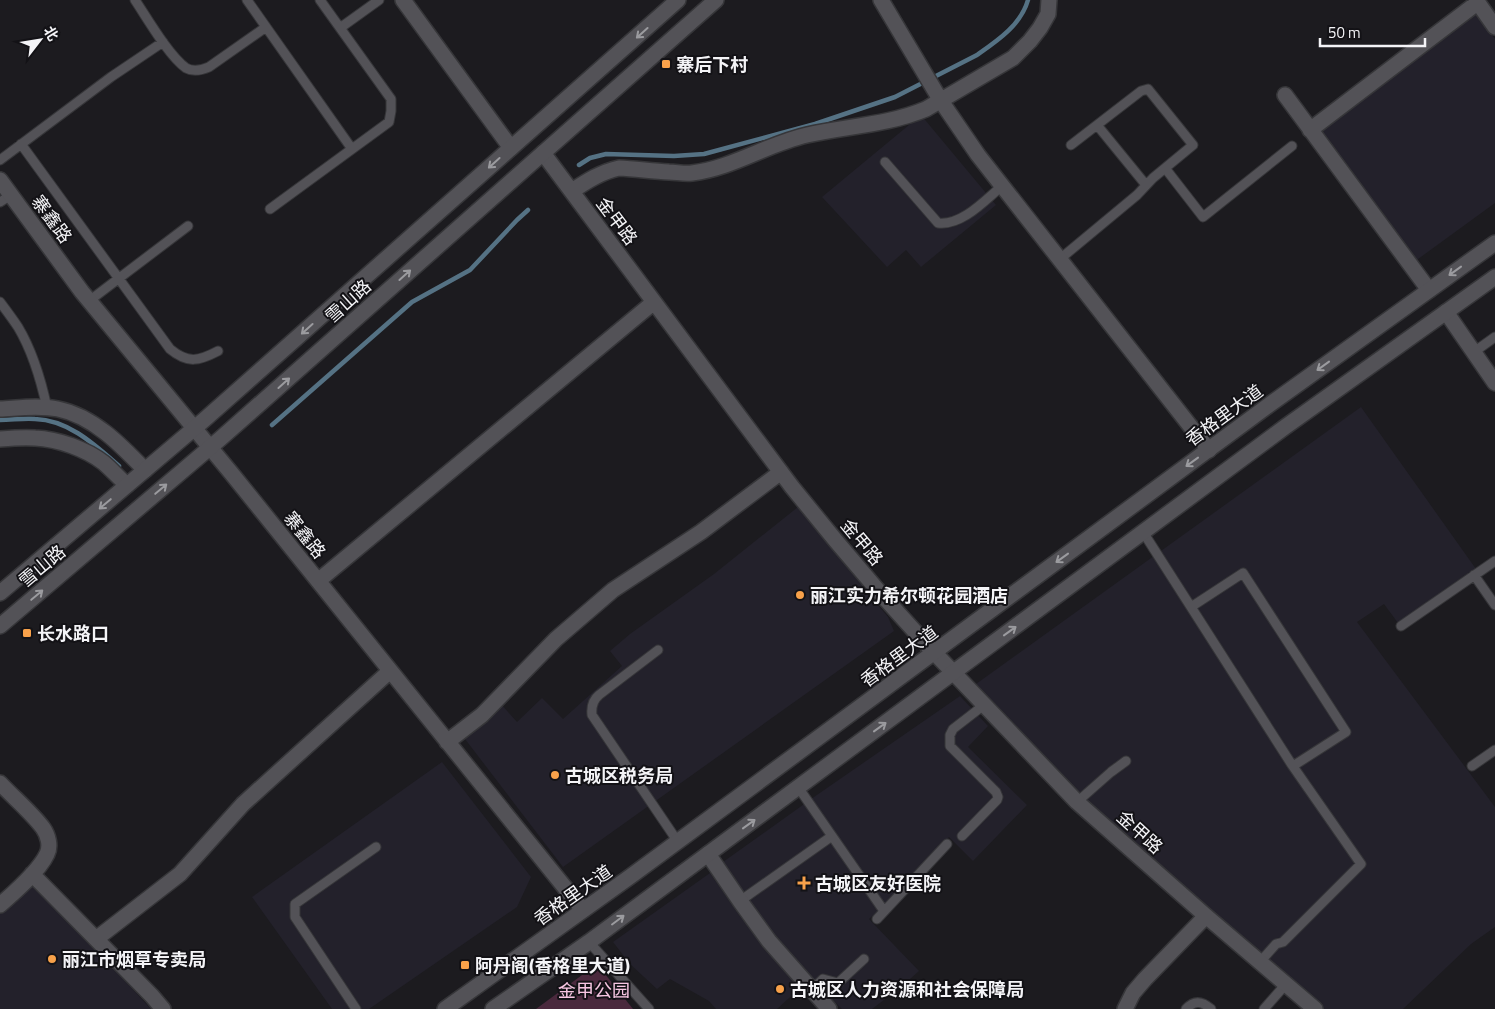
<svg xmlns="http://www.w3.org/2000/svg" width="1495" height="1009" viewBox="0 0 1495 1009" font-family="'Titillium Web','Noto Sans SC',sans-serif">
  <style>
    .built { fill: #23212b }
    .green { fill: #4a293d }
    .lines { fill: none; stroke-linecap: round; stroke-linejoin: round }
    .stream { stroke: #557284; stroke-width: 4.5 }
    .service-casing { stroke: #363639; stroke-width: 11 }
    .minor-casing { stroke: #363639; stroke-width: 18 }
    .secondary-casing { stroke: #363639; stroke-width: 18 }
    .service { stroke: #535257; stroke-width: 9 }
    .minor { stroke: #535257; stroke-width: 15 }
    .secondary { stroke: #535257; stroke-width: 15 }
    .oneway { stroke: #9b9b9f }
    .poi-dot { fill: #f8a14a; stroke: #131216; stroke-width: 2 }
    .labels { text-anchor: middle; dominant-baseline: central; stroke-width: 4; stroke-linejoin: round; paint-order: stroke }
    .poi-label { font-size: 18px; font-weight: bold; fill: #f4f4f7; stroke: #131216; text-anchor: start }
    .street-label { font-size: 18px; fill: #f4f4f7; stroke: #131216 }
    .park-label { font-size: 18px; fill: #f7c6e2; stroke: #131216 }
  </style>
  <rect width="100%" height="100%" fill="#1c1b1f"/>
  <path class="built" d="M1474 11 1495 39V203L1414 262 1317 130Z
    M921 115 996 205 921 267 906 250 887 267 822 197Z
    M1361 407 1476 569 1398 623 1384 604 1357 622 1495 807V927L1471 944 1403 1009H1322L1139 851 1057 772 976 684Z
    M798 507 888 617 894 631 563 867 465 739 501 704 517 722 542 698 563 719 622 666 610 651 630 634 714 574Z
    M960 696 988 726 968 747 1027 805 973 861 949 837 885 905 869 919 919 971 901 987 872 1009H842L807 975 782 947 723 862 814 797Z
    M442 762 531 877 517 907 369 1009H332L252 897Z
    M710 873 742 919 801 987 777 1009H716L709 1001 670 979 657 989 630 964 613 942Z
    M33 882 151 1009H0V912Z"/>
  <path class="green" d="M597 964 633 1009H536Z"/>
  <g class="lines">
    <path class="stream" d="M579 165 590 158 606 154 674 156 704 154 815 124 895 97 977 55C997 41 1021 25 1028 0
      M0 420C12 420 24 418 35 419 69 420 95 445 119 466
      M272 425 412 302 470 270 517 220 528 210"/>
    <defs>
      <path id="service" d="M135 0C147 18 169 56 186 68 193 72 202 70 209 67L266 27
        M247 0 352 149
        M340 28 379 0
        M1097 125 1146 185
        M21 144 170 349C188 364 199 361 218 351
        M0 160 111 77 163 42
        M885 162 938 223C962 226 985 200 1002 186
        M1165 168 1203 217 1292 146
        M0 202 11 195
        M270 209 389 122 391 111V99L320 0
        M1060 259 1137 195 1153 178 1193 145 1148 89 1141 91 1071 145
        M89 301 188 226
        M0 302C6 310 12 318 18 327 33 352 41 380 47 408
        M1474 352 1495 337
        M1143 532 1292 765 1361 864 1283 942 1276 944 1260 962
        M1474 575 1495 605
        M1191 607 1243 573 1346 732 1293 766
        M1401 626 1495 561
        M658 650 599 695C593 700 591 706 592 715L678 842
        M1472 766 1495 750
        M798 787 884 911
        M1077 802 1111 772 1126 761
        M962 836 997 800 998 797 996 792 950 746V735L953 729 984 705
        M740 901 832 836
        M877 919 947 844
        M589 942 649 1009
        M812 990 823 979 838 983 864 959
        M356 1009 295 917V904L376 847
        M1186 1009C1195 999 1203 1002 1211 1009
        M1264 1009 1286 984"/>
      <path id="minor" d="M403 0 511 148
        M881 0 941 101 978 155 1209 450
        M1476 0 1495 27
        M1285 95 1429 290
        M1310 130 1477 3
        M543 153 792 487 836 541 881 594 928 646 1077 802 1206 916 1315 1009
        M0 180 82 292 232 474 583 910
        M572 191C587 181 601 172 619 168 636 169 652 171 669 172 676 172 684 174 692 173 733 168 767 144 807 135 847 126 888 125 926 109L1013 58 1030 41 1040 28 1048 14 1049 0
        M1446 312 1495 383
        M0 409C19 408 39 405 58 409 93 416 121 445 145 470
        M0 439C12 438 24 437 35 438 58 439 86 449 104 463 112 470 119 478 127 485
        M318 581 654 302
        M447 742 482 715 556 639 613 590 701 532 781 472
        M0 783C13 797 32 813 43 828 48 835 51 846 47 854 39 871 15 892 0 905
        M708 854 740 901 769 941 829 1009
        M32 874 152 996 163 1009
        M96 939 180 874 243 804 390 671
        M1125 1009 1133 993 1145 979 1206 916"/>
      <path id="secondary" d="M0 593 204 420 678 0
        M0 626 220 439 716 0
        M445 1009 631 876 1269 405 1495 243
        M493 1009 589 942 1285 427 1495 277"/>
    </defs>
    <use href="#service" class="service-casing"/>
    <use href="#minor" class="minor-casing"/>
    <use href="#secondary" class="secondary-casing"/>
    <use href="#service" class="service"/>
    <use href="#minor" class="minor"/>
    <use href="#secondary" class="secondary"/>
  </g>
  <defs><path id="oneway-shaft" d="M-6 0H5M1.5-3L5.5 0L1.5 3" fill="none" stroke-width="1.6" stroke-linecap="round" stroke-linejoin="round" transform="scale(1.25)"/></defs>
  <g class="oneway">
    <use href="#oneway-shaft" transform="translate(642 33) rotate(138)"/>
    <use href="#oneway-shaft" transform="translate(494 163) rotate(138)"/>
    <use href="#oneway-shaft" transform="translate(1455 271) rotate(144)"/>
    <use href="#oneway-shaft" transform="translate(405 275) rotate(-42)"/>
    <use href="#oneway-shaft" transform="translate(307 329) rotate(138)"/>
    <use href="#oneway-shaft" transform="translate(1323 366) rotate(144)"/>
    <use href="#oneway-shaft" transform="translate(284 383) rotate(-42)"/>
    <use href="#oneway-shaft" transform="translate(1192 462) rotate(144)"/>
    <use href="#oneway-shaft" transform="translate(161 489) rotate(-40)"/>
    <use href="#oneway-shaft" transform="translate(105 504) rotate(140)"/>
    <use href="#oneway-shaft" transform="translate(1062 558) rotate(144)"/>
    <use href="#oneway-shaft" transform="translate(37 595) rotate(-40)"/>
    <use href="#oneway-shaft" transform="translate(1010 631) rotate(-36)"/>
    <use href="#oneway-shaft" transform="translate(880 727) rotate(-36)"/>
    <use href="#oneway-shaft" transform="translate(749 824) rotate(-36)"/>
    <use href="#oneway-shaft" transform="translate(618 920) rotate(-37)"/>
  </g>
  <g class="poi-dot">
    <rect x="661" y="59" width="10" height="10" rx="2.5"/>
    <circle cx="800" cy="595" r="5"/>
    <rect x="22" y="628" width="10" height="10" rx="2.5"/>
    <circle cx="555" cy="775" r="5"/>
    <path d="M801.5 875.5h5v5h5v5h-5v5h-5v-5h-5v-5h5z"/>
    <circle cx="52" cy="959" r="5"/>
    <rect x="460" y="960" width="10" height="10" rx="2.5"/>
    <circle cx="780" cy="989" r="5"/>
  </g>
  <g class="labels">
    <g class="poi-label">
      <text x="676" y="64">寨后下村</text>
      <text x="810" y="595">丽江实力希尔顿花园酒店</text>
      <text x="37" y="633">长水路口</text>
      <text x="565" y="775">古城区税务局</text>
      <text x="815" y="883">古城区友好医院</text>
      <text x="62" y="959">丽江市烟草专卖局</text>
      <text x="475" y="965">阿丹阁(香格里大道)</text>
      <text x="790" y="989">古城区人力资源和社会保障局</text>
    </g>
    <g class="street-label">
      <text transform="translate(52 219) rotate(54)">寨鑫路</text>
      <text transform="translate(617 221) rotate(53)">金甲路</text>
      <text transform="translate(348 301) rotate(-42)">雪山路</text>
      <text transform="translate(1224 415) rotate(-36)">香格里大道</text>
      <text transform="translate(305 535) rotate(51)">寨鑫路</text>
      <text transform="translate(862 542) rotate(50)">金甲路</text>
      <text transform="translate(42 566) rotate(-40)">雪山路</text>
      <text transform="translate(899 656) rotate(-36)">香格里大道</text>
      <text transform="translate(1140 832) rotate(42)">金甲路</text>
      <text transform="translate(573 895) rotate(-35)">香格里大道</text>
    </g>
    <g class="park-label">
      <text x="594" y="990">金甲公园</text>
    </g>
  </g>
  <g transform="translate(40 40) rotate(59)" stroke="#131216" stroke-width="4" paint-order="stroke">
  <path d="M0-4L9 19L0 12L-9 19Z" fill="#f4f4f7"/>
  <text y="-8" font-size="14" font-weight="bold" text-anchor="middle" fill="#f4f4f7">北</text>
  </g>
  <path d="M1320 38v8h105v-8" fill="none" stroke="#f4f4f7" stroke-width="2.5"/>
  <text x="1328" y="38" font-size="15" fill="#f4f4f7" stroke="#131216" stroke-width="4" paint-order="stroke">50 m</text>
</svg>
